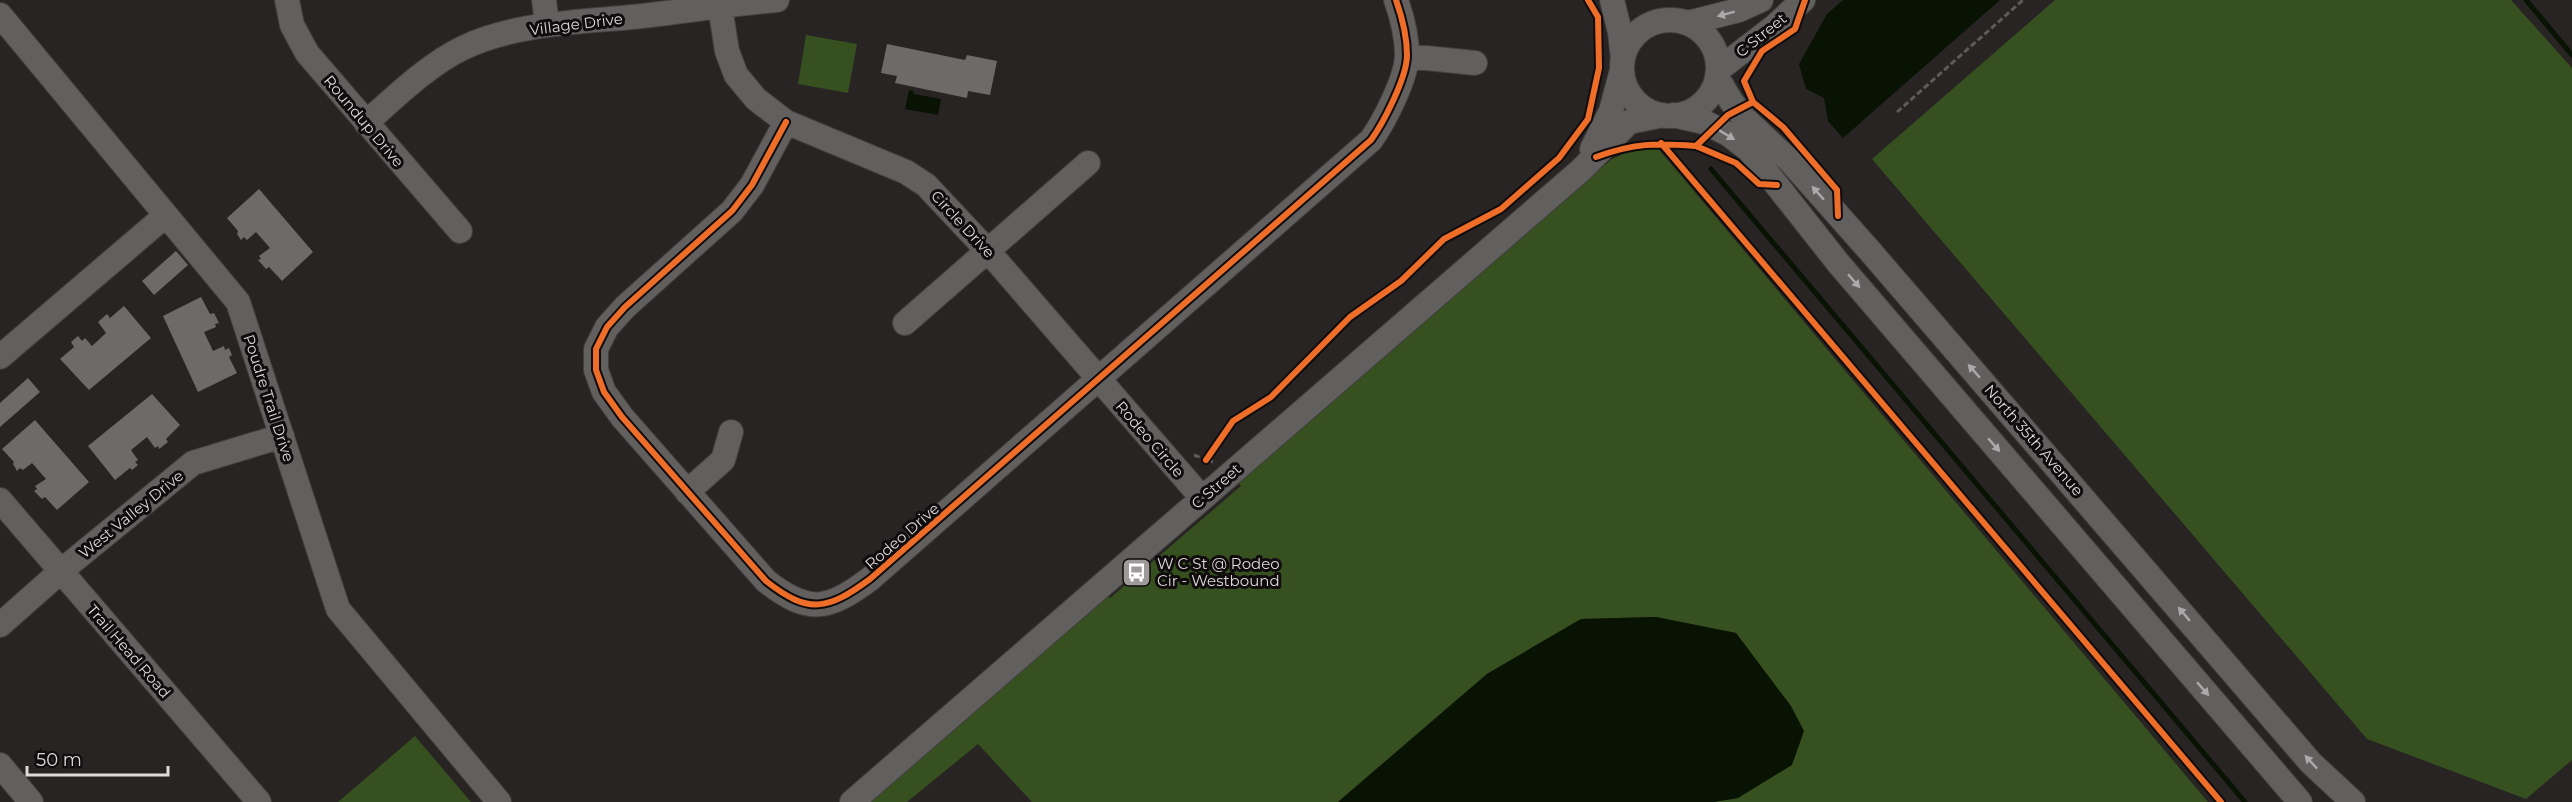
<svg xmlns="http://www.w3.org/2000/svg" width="2572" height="802" viewBox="0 0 2572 802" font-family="Montserrat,sans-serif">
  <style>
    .green { fill: #365020 }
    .water { fill: #081303 }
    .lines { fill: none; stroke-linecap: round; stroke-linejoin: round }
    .stream { stroke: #081303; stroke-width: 5 }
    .building { fill: #6e6a6a }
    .minor-casing { stroke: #423f3f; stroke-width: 26 }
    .path { stroke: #5e5b5b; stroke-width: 3; stroke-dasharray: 6 3; stroke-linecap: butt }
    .minor { stroke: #625f5f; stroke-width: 24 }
    .cycleway-casing { stroke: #100c0d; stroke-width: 10 }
    .cycleway { stroke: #ee6e29; stroke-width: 6 }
    .oneway { fill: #ada8a9 }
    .labels { text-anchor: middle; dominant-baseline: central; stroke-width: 6; stroke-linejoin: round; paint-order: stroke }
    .street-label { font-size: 15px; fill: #dfd9da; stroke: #100c0d }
    .poi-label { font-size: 15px; fill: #dfd9da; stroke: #100c0d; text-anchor: start }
  </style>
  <rect width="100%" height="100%" fill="#282424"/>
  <path class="green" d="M2055 0H2511L2572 68V760L2526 799 2367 739 1872 159Z
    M806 35 857 44 848 93 798 84Z
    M1656 146 2208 802H1713L1738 798 1759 664 1736 633 1656 617 1581 619 1487 674 1338 802H1032L978 744 907 802H870L1107 595 1110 598 1241 486 1237 480 1455 291 1612 159 1639 147Z
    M415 736 471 802H338Z"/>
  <path class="water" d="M1843 0H2000L1843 138 1828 121 1824 98 1806 89 1799 64 1827 14Z
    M909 90 913 91 914 94 941 99 938 115 905 109Z
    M1656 617 1736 633 1791 706 1804 731 1792 765 1738 798 1713 802H1338L1487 674 1581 619Z"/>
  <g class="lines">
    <path class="stream" d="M2526 0 2572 55
      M1711 169 2245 802"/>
  </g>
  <path class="building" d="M887 44 965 60 967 55 997 61 990 95 968 91 967 98 895 83 897 76 881 73Z
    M259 189 313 252 282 281 269 267 266 269 258 260 261 259 259 256 270 248 256 232 247 240 244 237 241 240 237 234 238 231 227 218Z
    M176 251 188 265 154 295 142 281Z
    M201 297 210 314 214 313 219 323 215 324 216 327 204 332 213 351 224 346 225 350 229 348 232 355 229 357 237 373 198 392 163 316Z
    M124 306 151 338 89 390 60 359 74 347 71 342 78 336 82 341 85 338 92 346 106 333 98 322 107 314 110 318Z
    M28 378 40 392 0 427V403Z
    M152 394 180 425 166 439 168 442 159 449 158 446 155 448 147 437 131 450 138 460 135 462 138 465 132 470 130 468 115 480 88 446Z
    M35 420 89 482 57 510 45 497 42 499 34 491 37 489 35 486 46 479 32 463 23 470 20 468 17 471 13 464 14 462 2 449Z"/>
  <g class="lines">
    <defs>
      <path id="minor" d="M287 0 292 25 307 53 460 231
        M544 0 547 24
        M719 0 727 51 736 75 756 99 786 122 906 172 926 185 987 250 1202 498
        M1612 0 1620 32 1623 59
        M0 15 238 302 338 609 499 802
        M1622 68a48 48 0 1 1 96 0a48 48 0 1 1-96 0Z
        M1688 23 1739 10 1761 0
        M1407 56 1475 63
        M1718 70 1775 26 1803 0
        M1717 77 1731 101 1744 118 1791 162 1869 250 2311 763 2353 802
        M1673 115 1704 122 1728 134 1749 150 1839 264 2300 802
        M786 122 752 185 732 211 625 307 607 327 596 349V370L604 392 622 417 766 581C809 615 828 610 870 579L1371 140C1384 122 1407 77 1407 55 1407 36 1402 17 1396 0
        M366 123C394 98 429 64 463 48 511 24 579 22 632 17 681 12 729 4 777 0
        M1592 149 1611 111 1622 70
        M905 323 1088 163
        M0 357 165 216
        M687 492 723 460 731 432
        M0 500 259 802
        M0 625 61 571 193 463 282 436
        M0 765 31 802
        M852 802 1581 170 1629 122 1663 115"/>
    </defs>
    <use href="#minor" class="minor-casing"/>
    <path class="path" d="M1897 112 2023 0
      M1194 455 1213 462"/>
    <use href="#minor" class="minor"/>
    <defs>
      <path id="cycleway" d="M1805 0 1795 29 1762 51 1744 81 1753 102 1783 127 1837 190 1838 216
        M786 122 752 185 732 211 625 307 607 327 596 349V370L604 392 622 417 766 581C809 615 828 610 870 579L1371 140C1384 122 1407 77 1407 55 1407 36 1402 17 1396 0
        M1661 143 2221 802
        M1696 146 1736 163 1759 184 1777 185
        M1596 157C1634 143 1655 143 1696 146L1728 115 1753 102
        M1206 460 1233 421 1271 397 1350 317 1401 281 1444 239 1501 209 1559 158 1588 119 1599 68 1598 17 1588 0"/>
    </defs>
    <use href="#cycleway" class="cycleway-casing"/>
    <use href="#cycleway" class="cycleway"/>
  </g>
  <defs><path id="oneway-solid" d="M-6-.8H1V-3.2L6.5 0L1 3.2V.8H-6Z" transform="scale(1.5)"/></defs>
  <g class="oneway">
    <use href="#oneway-solid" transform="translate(1726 14) rotate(165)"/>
    <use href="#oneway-solid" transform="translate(1727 135) rotate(31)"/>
    <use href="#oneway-solid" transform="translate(1818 193) rotate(-132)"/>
    <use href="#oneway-solid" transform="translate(1854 281) rotate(49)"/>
    <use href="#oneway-solid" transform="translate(1974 371) rotate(-131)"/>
    <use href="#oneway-solid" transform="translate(1994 445) rotate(49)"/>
    <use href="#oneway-solid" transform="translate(2184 614) rotate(-130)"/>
    <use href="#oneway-solid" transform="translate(2203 689) rotate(49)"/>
    <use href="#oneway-solid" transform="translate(2311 762) rotate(-133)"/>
  </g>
  <defs>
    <symbol id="bus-square" viewBox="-11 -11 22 22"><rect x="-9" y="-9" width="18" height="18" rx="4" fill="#9f9a9a" stroke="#100c0d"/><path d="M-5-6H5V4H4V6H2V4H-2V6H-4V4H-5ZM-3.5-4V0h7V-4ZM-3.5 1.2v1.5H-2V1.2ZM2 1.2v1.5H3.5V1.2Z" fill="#fff"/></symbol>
  </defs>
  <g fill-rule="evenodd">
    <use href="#bus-square" x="1120" y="556" width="33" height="33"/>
  </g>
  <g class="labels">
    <g class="street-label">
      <text transform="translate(576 24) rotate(-7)">Village Drive</text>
      <text transform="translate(1761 35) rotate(-39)">C Street</text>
      <text transform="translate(364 121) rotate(50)">Roundup Drive</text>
      <text transform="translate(963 224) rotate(47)">Circle Drive</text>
      <text transform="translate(269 398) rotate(72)">Poudre Trail Drive</text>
      <text transform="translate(1150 439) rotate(49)">Rodeo Circle</text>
      <text transform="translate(2034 440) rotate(49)">North 35th Avenue</text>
      <text transform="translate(1216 486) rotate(-41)">C Street</text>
      <text transform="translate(131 514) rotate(-39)">West Valley Drive</text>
      <text transform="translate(902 536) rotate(-41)">Rodeo Drive</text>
      <text transform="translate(129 651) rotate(49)">Trail Head Road</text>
    </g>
    <g class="poi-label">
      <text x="1157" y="563">W C St @ Rodeo<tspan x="1157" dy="17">Cir - Westbound</tspan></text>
    </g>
  </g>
  <path d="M27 766v9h141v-9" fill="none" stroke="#dfd9da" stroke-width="3"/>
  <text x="36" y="766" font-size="18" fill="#dfd9da" stroke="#100c0d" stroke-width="4.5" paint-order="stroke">50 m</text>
</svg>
